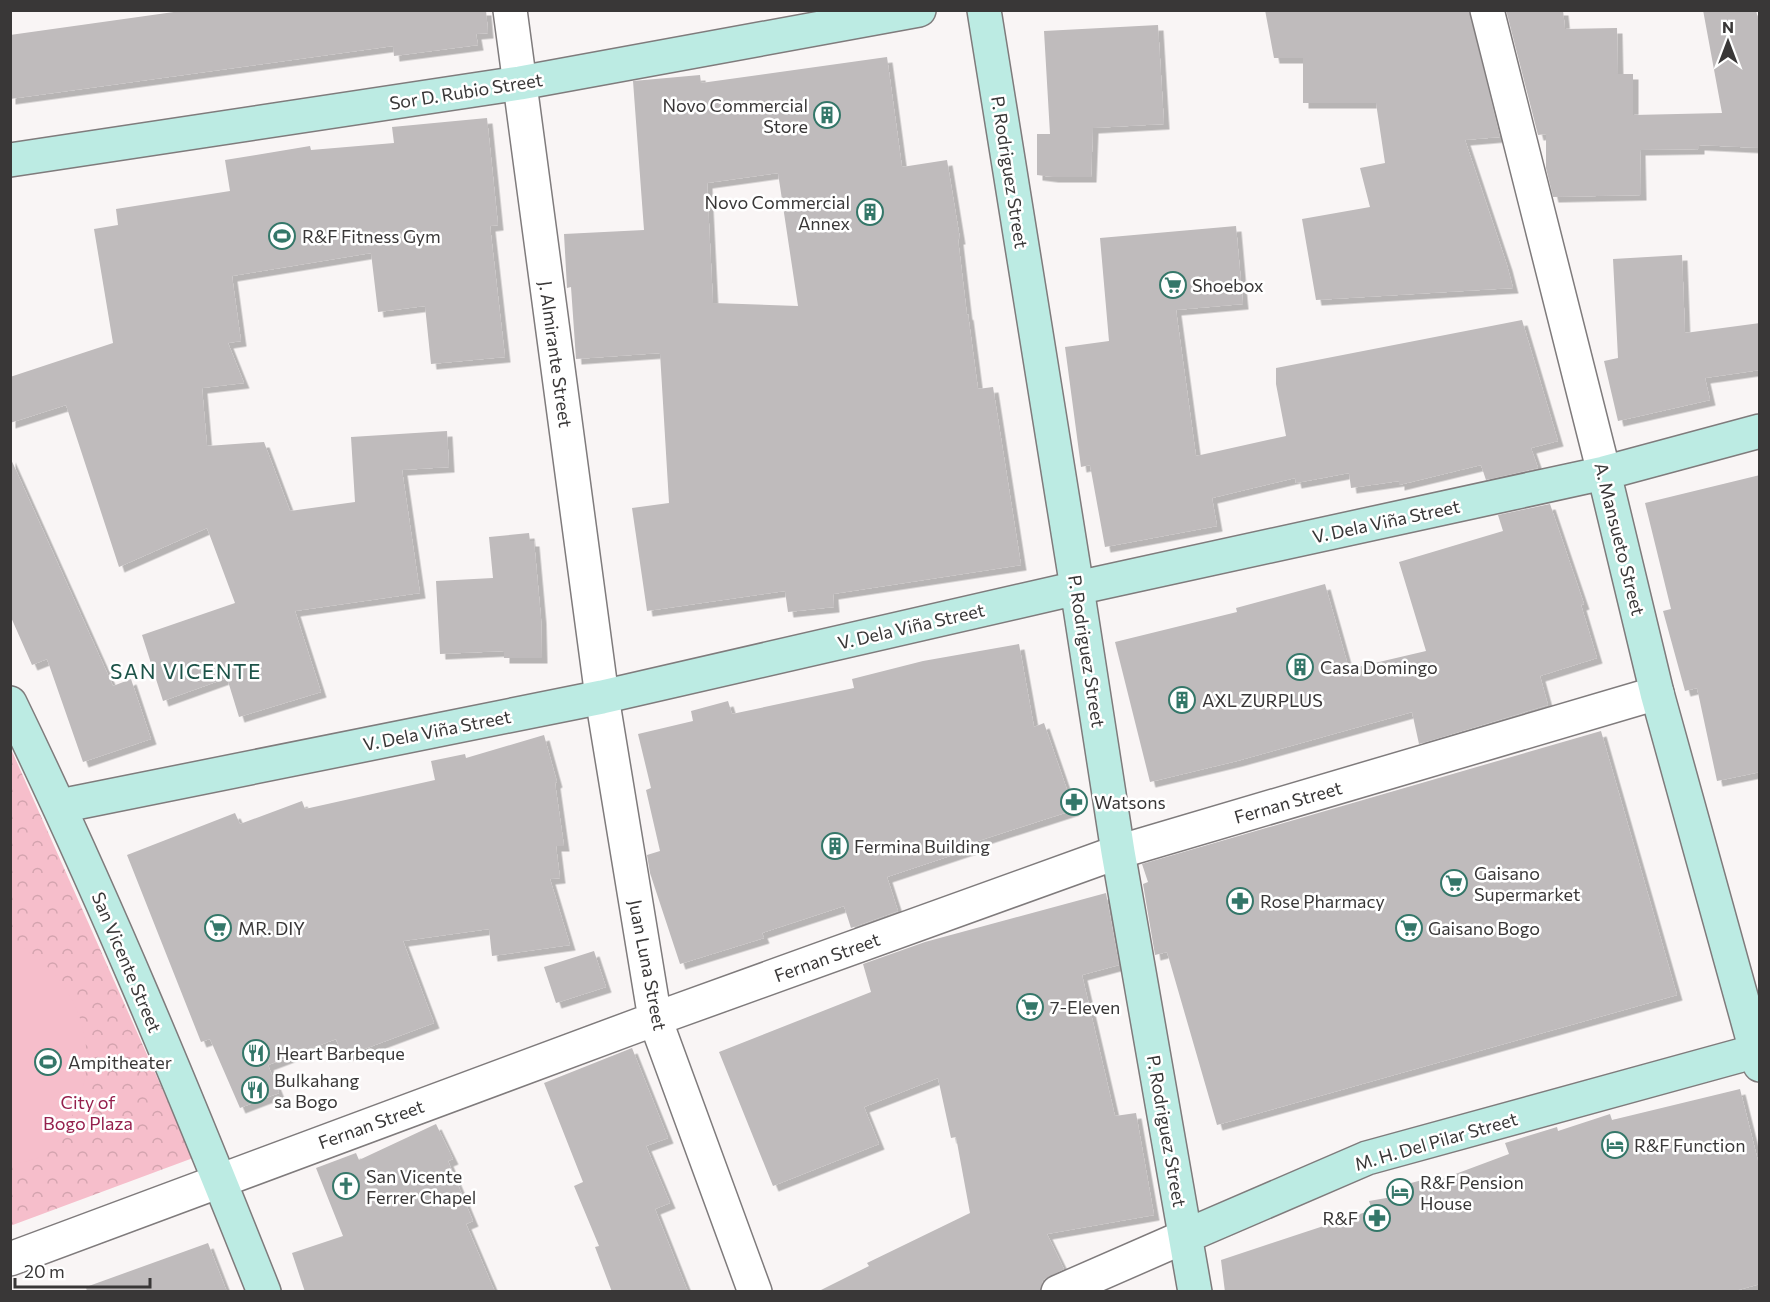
<svg xmlns="http://www.w3.org/2000/svg" width="1770" height="1302" viewBox="0 0 1770 1302" font-family="Commissioner,sans-serif">
  <style>
    .park { fill: url(#park-crowns) }
    .pitch { fill: #f6becb }
    .building { fill: #bfbbbc; fill-rule: evenodd; filter: url(#shadow) }
    .lines { fill: none; stroke-linecap: round; stroke-linejoin: round }
    .street-casing { stroke: #7f7b7c; stroke-width: 36 }
    .secondary-casing { stroke: #7f7b7c; stroke-width: 36 }
    .street { stroke: #fff; stroke-width: 33 }
    .secondary { stroke: #bcebe3; stroke-width: 33 }
    .labels { text-anchor: middle; dominant-baseline: central; stroke-width: 5; stroke-linejoin: round; paint-order: stroke }
    .street-label { font-size: 18px; fill: #393737; stroke: #fff }
    .poi-label { font-size: 18px; fill: #393737; stroke: #fff; text-anchor: start }
    .park-label { font-size: 18px; fill: #95204d; stroke: #fff }
    .quarter-label { font-size: 21px; letter-spacing: 1.5px; fill: #1c5348; stroke: #fff }
  </style>
  <defs>
    <pattern id="park-crowns" width="20" height="18" patternUnits="userSpaceOnUse" patternTransform="scale(1.5)"><rect width="20" height="18" fill="#f6becb"/><path d="M2 6a3 3 0 1 1 6 0M12 15a3 3 0 1 1 6 0" fill="none" stroke="#d4a4af"/></pattern>
    <filter id="shadow"><feDropShadow dx="5.5" dy="5.5" stdDeviation="0" flood-color="#0004"/></filter>
  </defs>
  <rect width="100%" height="100%" fill="#f9f5f5"/>
  <path class="park" d="M11 749 193 1158 10 1226Z"/>
  <path class="pitch" d="M10 940C76 973 107 1049 72 1116 66 1129 58 1145 46 1154 37 1160 21 1162 11 1165Z"/>
  <path class="building" d="M188 10H486L488 33 476 34 478 45 394 56 393 46 10 99V35Z
    M1265 10H1469L1500 137 1465 140 1507 265 1513 288 1316 300 1302 219 1370 207 1360 168 1385 163 1376 103H1303V58H1274Z
    M1506 10H1563L1565 29 1617 28 1618 74H1633V115L1722 113 1703 10H1756L1760 28V148L1699 145V149L1640 150 1641 195 1553 197 1546 168V134L1538 135Z
    M1158 25 1164 124 1093 128 1091 177H1053L1037 175V134H1050L1044 31Z
    M887 57 902 167 947 160 960 239H958L967 315 968 314 978 389 993 387 1021 565 833 594 834 607 788 612 785 591 647 611 632 508 669 503 660 353 576 359 571 287 567 288 564 234 644 230 633 81 700 75 701 83ZM778 173 798 306 713 303 707 183Z
    M487 118 498 225 490 226 505 357 431 364 425 306 378 312 371 253 232 276 241 341 228 343 244 383 202 388 207 446 264 442 290 511 355 502 351 437 447 431 449 467 402 470 420 593 295 611 321 692 239 717 227 678 163 701 142 635 235 603 207 528 119 567 66 405 10 423V377L113 343 94 229 118 225 116 209 230 191 225 160 310 146 311 150 394 143 392 127Z
    M1236 226 1243 304 1176 310 1196 456 1286 436 1276 384V368L1522 320 1558 441 1531 448 1538 468 1486 480 1481 465 1399 485V481L1351 488 1349 473 1296 483 1295 478 1212 498 1217 526 1105 547 1090 465 1081 467 1065 347 1109 341 1100 238Z
    M1682 255 1685 333 1760 323V370L1705 378 1710 400 1618 421 1604 361 1618 358 1613 259Z
    M10 457 113 686 131 679 151 739 83 762 47 659 32 665 10 615Z
    M1760 475V772L1717 781 1697 688 1685 691 1663 611 1671 609 1645 503Z
    M1550 504 1584 604 1581 605 1597 658 1540 676 1548 705 1419 744 1412 712 1237 761 1150 782 1115 642 1237 612 1236 608 1325 584 1349 669 1426 651 1399 562 1503 531 1498 515Z
    M529 533 530 541H534L541 618 542 658H504V651L440 654 436 581 493 578 489 537Z
    M1019 644 1034 727 1044 723 1074 810 972 843 974 848 887 877 898 911 851 928 844 906 762 933 764 938 680 964 650 873 647 855 660 851 646 790 651 788 638 734 693 721 691 711 728 701 732 714 854 688 852 679 923 661Z
    M1601 731 1677 995 1217 1125 1167 952 1155 955 1143 884 1148 882 1142 864Z
    M544 735 557 782 555 783 564 846H556L560 878 550 879 570 945 492 956 489 929 403 941 434 1023 343 1057 336 1039 268 1065 279 1093 240 1108 210 1039 201 1042 127 855 235 813 240 824 302 801 305 809 435 780 431 761 465 754 466 758Z
    M1106 893 1119 965 1082 975 1115 1116 1136 1113 1154 1215 1047 1234 1064 1269 1043 1280 1040 1292H817L869 1266 867 1263 970 1213 956 1137 951 1138 938 1078 864 1107 879 1144 773 1186 719 1052 871 992 863 964 925 942Z
    M594 951 606 987 556 1003 544 967Z
    M632 1048 668 1138 646 1146 670 1203 655 1209 688 1292H612L595 1247 599 1246 574 1186 583 1182 544 1083Z
    M1740 1089 1760 1169V1284L1731 1292H1225L1221 1260 1372 1210 1369 1201 1392 1197 1389 1189 1433 1177 1434 1182 1509 1154 1505 1143 1557 1127 1558 1131 1610 1114 1612 1120Z
    M436 1124 453 1159 448 1161 473 1221 466 1224 495 1292H305L292 1253 343 1236 316 1168 356 1153 359 1160Z
    M208 1243 227 1292H87L86 1287Z"/>
  <g class="lines">
    <defs>
      <path id="street" d="M510 10 602 697 655 1019 755 1292
        M1487 10 1604 473
        M10 1259 655 1019 1118 852 1657 693
        M1058 1292 1186 1236"/>
      <path id="secondary" d="M984 10 1077 588 1118 852 1195 1292
        M10 160 520 83 919 10
        M1604 473 1657 693 1760 1065
        M10 703C103 895 185 1093 264 1292
        M60 806 602 697 1077 588 1604 473 1760 431
        M1186 1236 1367 1158 1760 1050"/>
    </defs>
    <use href="#street" class="street-casing"/>
    <use href="#secondary" class="secondary-casing"/>
    <use href="#street" class="street"/>
    <use href="#secondary" class="secondary"/>
  </g>
  <defs>
    <symbol id="building-ring" viewBox="-11 -11 22 22"><circle r="9.5" fill="#fff" stroke="#347769" stroke-width="1.5"/><path d="M-4-6H4V6H1V3H-1V6H-4ZM-2.5-4.3h1.7v1.8h-1.7ZM.8-4.3h1.7v1.8H.8ZM-2.5-1h1.7V.8h-1.7ZM.8-1h1.7V.8H.8Z" fill="#347769"/></symbol>
    <symbol id="stadium-ring" viewBox="-11 -11 22 22"><circle r="9.5" fill="#fff" stroke="#347769" stroke-width="1.5"/><path d="M0-5a6.5 5 0 1 0 0 10a6.5 5 0 1 0 0-10ZM-3.5-1.8h7v3.6h-7Z" fill="#347769"/></symbol>
    <symbol id="supermarket-ring" viewBox="-11 -11 22 22"><circle r="9.5" fill="#fff" stroke="#347769" stroke-width="1.5"/><path d="M-6-5.5h2.5l.6 2H6L4.5 2H-2.5L-4.4-4H-6ZM-1.5 3.2a1.3 1.3 0 1 0 .1 0ZM3 3.2a1.3 1.3 0 1 0 .1 0Z" fill="#347769"/></symbol>
    <symbol id="pharmacy-ring" viewBox="-11 -11 22 22"><circle r="9.5" fill="#fff" stroke="#347769" stroke-width="1.5"/><path d="M-2-6h4v4h4v4h-4v4h-4v-4h-4v-4h4Z" fill="#347769"/></symbol>
    <symbol id="restaurant-ring" viewBox="-11 -11 22 22"><circle r="9.5" fill="#fff" stroke="#347769" stroke-width="1.5"/><path d="M-5-6h1v4h1v-4h1v4h1v-4h1v5L-1.5 .5V6h-2V.5L-5-1ZM5-6V6H3V1.5H1.5Q1.5-4 5-6Z" fill="#347769"/></symbol>
    <symbol id="hotel-ring" viewBox="-11 -11 22 22"><circle r="9.5" fill="#fff" stroke="#347769" stroke-width="1.5"/><path d="M-6-4.5h1.5V1H6V5H4.5V3h-9V5H-6ZM-4 0a1.8 1.8 0 1 1 3.6 0ZM.5 0V-2.5h3Q6-2.5 6 0Z" fill="#347769"/></symbol>
    <symbol id="church-ring" viewBox="-11 -11 22 22"><circle r="9.5" fill="#fff" stroke="#347769" stroke-width="1.5"/><path d="M-1.2-6h2.4v3.5h3.3v2.4h-3.3V6h-2.4V-.1h-3.3v-2.4h3.3Z" fill="#347769"/></symbol>
  </defs>
  <g fill-rule="evenodd">
    <use href="#building-ring" x="812" y="100" width="30" height="30"/>
    <use href="#building-ring" x="855" y="197" width="30" height="30"/>
    <use href="#stadium-ring" x="267" y="221" width="30" height="30"/>
    <use href="#supermarket-ring" x="1158" y="270" width="30" height="30"/>
    <use href="#building-ring" x="1285" y="652" width="30" height="30"/>
    <use href="#building-ring" x="1167" y="685" width="30" height="30"/>
    <use href="#pharmacy-ring" x="1059" y="787" width="30" height="30"/>
    <use href="#building-ring" x="820" y="831" width="30" height="30"/>
    <use href="#supermarket-ring" x="1439" y="868" width="30" height="30"/>
    <use href="#pharmacy-ring" x="1225" y="886" width="30" height="30"/>
    <use href="#supermarket-ring" x="203" y="913" width="30" height="30"/>
    <use href="#supermarket-ring" x="1394" y="913" width="30" height="30"/>
    <use href="#supermarket-ring" x="1015" y="992" width="30" height="30"/>
    <use href="#restaurant-ring" x="241" y="1038" width="30" height="30"/>
    <use href="#stadium-ring" x="33" y="1047" width="30" height="30"/>
    <use href="#restaurant-ring" x="240" y="1075" width="30" height="30"/>
    <use href="#hotel-ring" x="1600" y="1130" width="30" height="30"/>
    <use href="#church-ring" x="331" y="1171" width="30" height="30"/>
    <use href="#hotel-ring" x="1385" y="1177" width="30" height="30"/>
    <use href="#pharmacy-ring" x="1362" y="1203" width="30" height="30"/>
  </g>
  <g class="labels">
    <g class="street-label">
      <text transform="translate(466 91) rotate(-9)">Sor D. Rubio Street</text>
      <text transform="translate(1010 172) rotate(81)">P. Rodriguez Street</text>
      <text transform="translate(556 354) rotate(82)">J. Almirante Street</text>
      <text transform="translate(1386 521) rotate(-12)">V. Dela Viña Street</text>
      <text transform="translate(1620 539) rotate(76)">A. Mansueto Street</text>
      <text transform="translate(911 626) rotate(-13)">V. Dela Viña Street</text>
      <text transform="translate(1087 651) rotate(81)">P. Rodriguez Street</text>
      <text transform="translate(437 730) rotate(-11)">V. Dela Viña Street</text>
      <text transform="translate(1288 802) rotate(-16)">Fernan Street</text>
      <text transform="translate(827 957) rotate(-20)">Fernan Street</text>
      <text transform="translate(127 962) rotate(67)">San Vicente Street</text>
      <text transform="translate(648 965) rotate(79)">Juan Luna Street</text>
      <text transform="translate(371 1124) rotate(-20)">Fernan Street</text>
      <text transform="translate(1167 1131) rotate(80)">P. Rodriguez Street</text>
      <text transform="translate(1436 1141) rotate(-16)">M. H. Del Pilar Street</text>
    </g>
    <g class="poi-label">
      <text x="808" y="105" text-anchor="end">Novo Commercial<tspan x="808" dy="21">Store</tspan></text>
      <text x="850" y="202" text-anchor="end">Novo Commercial<tspan x="850" dy="21">Annex</tspan></text>
      <text x="302" y="236">R&amp;F Fitness Gym</text>
      <text x="1192" y="285">Shoebox</text>
      <text x="1320" y="667">Casa Domingo</text>
      <text x="1202" y="700">AXL ZURPLUS</text>
      <text x="1094" y="802">Watsons</text>
      <text x="854" y="846">Fermina Building</text>
      <text x="1474" y="873">Gaisano<tspan x="1474" dy="21">Supermarket</tspan></text>
      <text x="1260" y="901">Rose Pharmacy</text>
      <text x="238" y="928">MR. DIY</text>
      <text x="1428" y="928">Gaisano Bogo</text>
      <text x="1050" y="1007">7-Eleven</text>
      <text x="276" y="1053">Heart Barbeque</text>
      <text x="68" y="1062">Ampitheater</text>
      <text x="274" y="1080">Bulkahang<tspan x="274" dy="21">sa Bogo</tspan></text>
      <text x="1634" y="1145">R&amp;F Function</text>
      <text x="366" y="1176">San Vicente<tspan x="366" dy="21">Ferrer Chapel</tspan></text>
      <text x="1420" y="1182">R&amp;F Pension<tspan x="1420" dy="21">House</tspan></text>
      <text x="1358" y="1218" text-anchor="end">R&amp;F</text>
    </g>
    <g class="park-label">
      <text x="88" y="1102">City of<tspan x="88" dy="21">Bogo Plaza</tspan></text>
    </g>
    <g class="quarter-label">
      <text x="186" y="670">SAN VICENTE</text>
    </g>
  </g>
  <rect width="1770" height="1302" fill="none" stroke="#393737" stroke-width="24"/>
  <g transform="translate(1728 42)" stroke="#ffffff" stroke-width="4.5" paint-order="stroke">
  <path d="M0-4.5L10 22L0 15L-10 22Z" fill="#393737"/>
  <text y="-9" font-size="16" font-weight="bold" text-anchor="middle" fill="#393737">N</text>
  </g>
  <path d="M15 1278v9h135v-9" fill="none" stroke="#393737" stroke-width="3"/>
  <text x="24" y="1278" font-size="18" fill="#393737" stroke="#ffffff" stroke-width="4.5" paint-order="stroke">20 m</text>
</svg>
